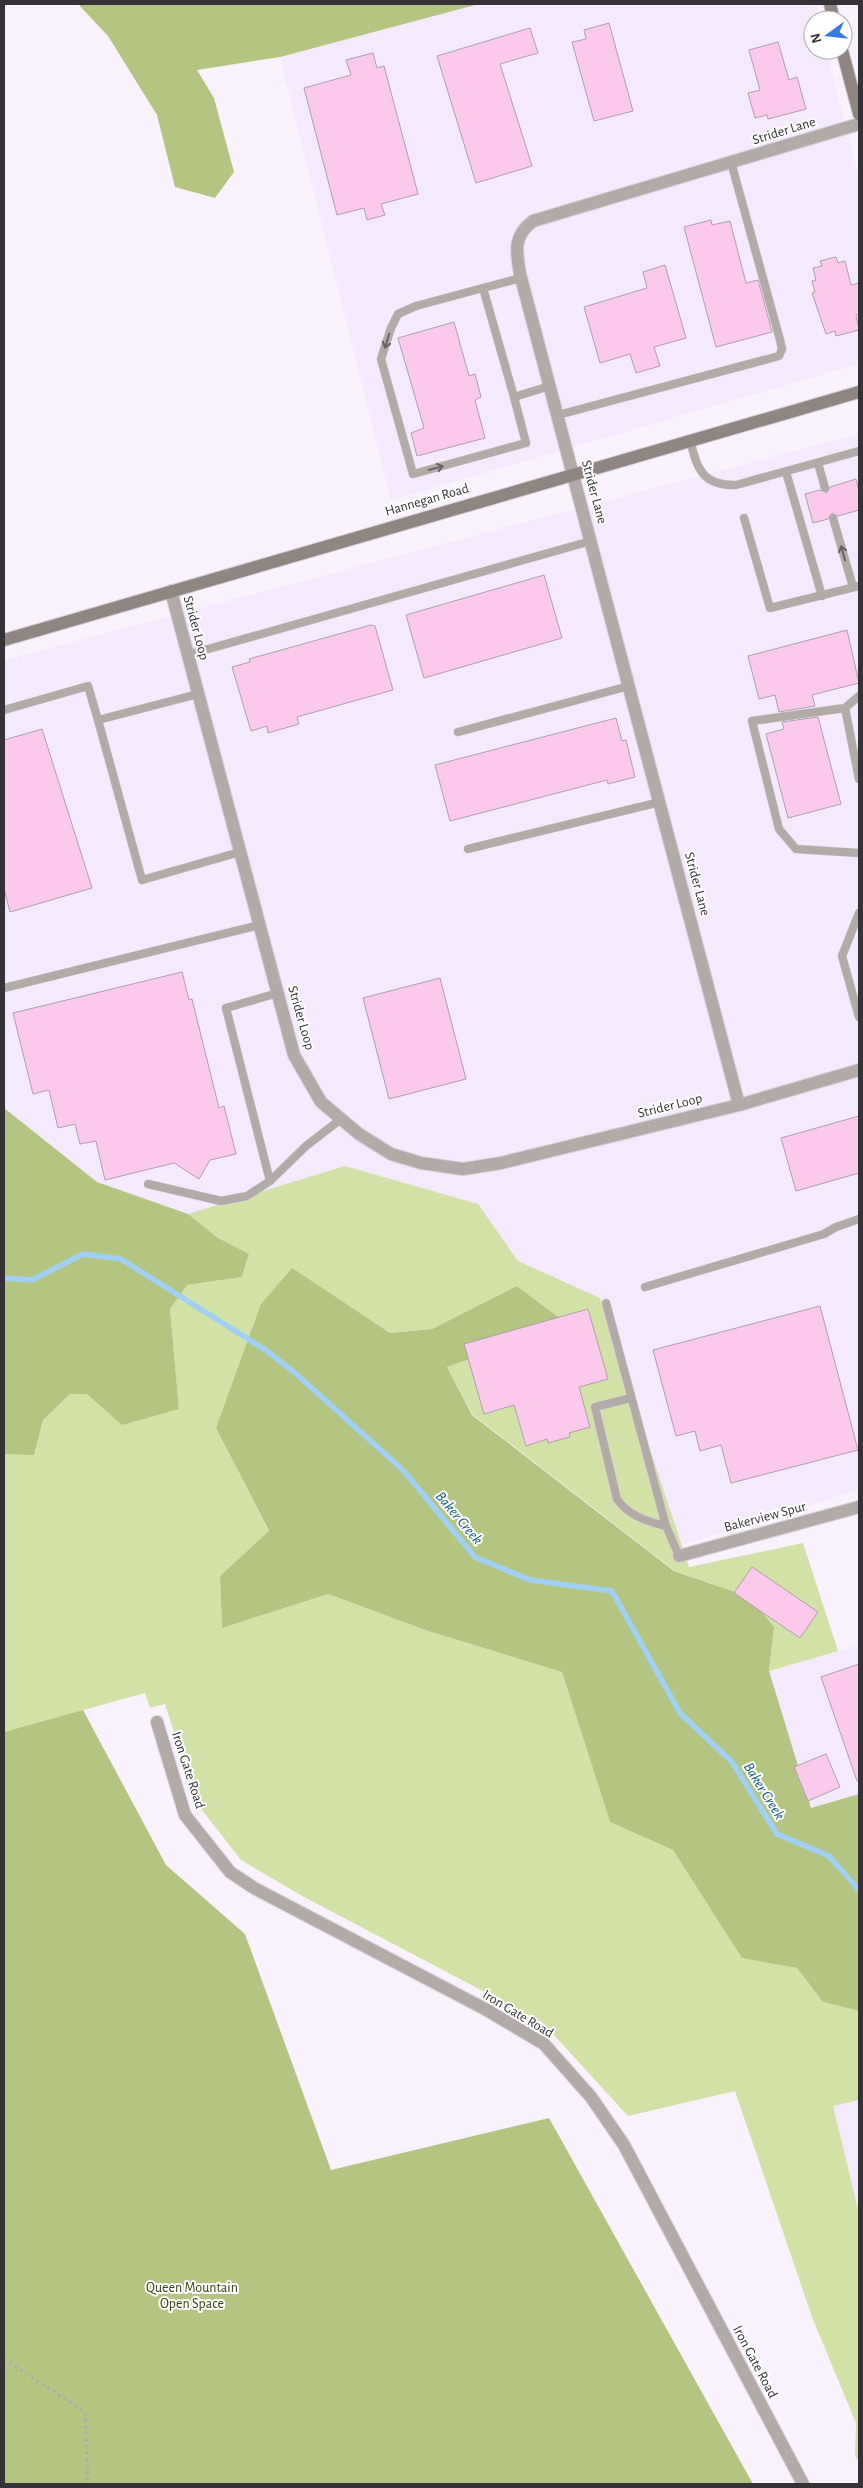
<svg xmlns="http://www.w3.org/2000/svg" width="863" height="2488" viewBox="0 0 863 2488" font-family="'Alegreya Sans',sans-serif">
  <style>
    .built { fill: #f5e9fd }
    .green { fill: #d2e1a6 }
    .forest { fill: #b4c581 }
    .lines { fill: none; stroke-linecap: round; stroke-linejoin: round }
    .stream { stroke: #9ed1f5; stroke-width: 5.5 }
    .building { fill: #fcc9ec; stroke: #ada0a9 }
    .lane-casing { stroke: #d6cfd9; stroke-width: 9 }
    .street-casing { stroke: #d6cfd9; stroke-width: 14 }
    .secondary-casing { stroke: #d6cfd9; stroke-width: 14 }
    .path { stroke: #afaab3; stroke-width: 3; stroke-dasharray: 2.5 4; stroke-linecap: butt }
    .lane { stroke: #b1aaa6; stroke-width: 8 }
    .street { stroke: #b1aaa6; stroke-width: 12 }
    .secondary { stroke: #8f8681; stroke-width: 12 }
    .oneway { stroke: #676263 }
    .labels { text-anchor: middle; dominant-baseline: central; stroke-width: 4; stroke-linejoin: round; paint-order: stroke }
    .street-label { font-size: 14px; fill: #353237; stroke: #fff }
    .park-label { font-size: 14px; fill: #384210; stroke: #fff }
    .water-label { font-size: 15px; font-style: italic; fill: #075882; stroke: #fff }
  </style>
  <rect width="100%" height="100%" fill="#f9f2fd"/>
  <path class="built" d="M479 4H814L818 20H813V50H826L859 178V364L391 500 280 57Z
    M859 434V1490L681 1545 600 1298 518 1261 478 1204 345 1166 188 1214 97 1182 4 1109V660Z
    M859 1645V1794L811 1808 769 1671Z
    M859 2100V2213L833 2106Z"/>
  <path class="green" d="M345 1166 478 1204 518 1261 600 1298 689 1567 803 1543 838 1651 769 1671 774 1627 750 1597 675 1571 472 1414 447 1367 569 1325 517 1286 432 1329 390 1333 292 1269 216 1428 269 1532 220 1576 222 1628 328 1594 428 1631 562 1672 610 1822 673 1850 742 1957 797 1968 823 2002 859 2011V2100L833 2106 859 2213V2462L855 2456 856 2423 812 2317 735 2091 628 2116 542 2022 304 1897 241 1860 198 1805 165 1704 150 1708 145 1693 4 1732V1454H34L43 1420 70 1394H87L122 1424 179 1409 170 1309 186 1285 242 1277 249 1255 218 1238 188 1214Z"/>
  <path class="forest" d="M78 4H479L280 57 197 70 214 98 234 172 215 198 175 187 157 115 108 36Z
    M4 1108 97 1182 188 1214 218 1238 249 1254 242 1277 187 1285 170 1309 179 1409 122 1425 87 1394H70L43 1420 34 1455 4 1454Z
    M292 1268 390 1333 432 1329 517 1286 569 1325 447 1367 472 1415 674 1571 750 1597 774 1627 769 1671 811 1808 859 1794V2011L823 2002 797 1968 742 1958 673 1850 610 1822 562 1672 428 1631 328 1594 222 1628 220 1576 269 1531 216 1428 261 1304Z
    M83 1710 166 1865 245 1934 331 2170 549 2118 753 2484H4V1732Z"/>
  <g class="lines">
    <path class="stream" d="M4 1278 32 1280 83 1254 121 1259 267 1351 294 1372 403 1470 475 1557 530 1580 612 1591 680 1713 732 1762 777 1834 829 1856 859 1890"/>
  </g>
  <path class="building" d="M609 23 633 111 594 121 572 42 586 39 584 30Z
    M530 28 538 53 500 64 532 166 476 183 437 56Z
    M778 42 789 80 797 77 806 109 768 119 767 115 755 118 748 93 760 90 749 50Z
    M373 53 377 68 384 66 418 194 381 204 385 215 367 220 364 208 337 215 304 88 351 75 346 60Z
    M711 220 712 225 730 221 746 283 758 280 772 332 716 347 684 227Z
    M836 257 838 263 845 261 851 285 859 283V314L856 315 859 330 836 336 835 331 826 334 812 293 815 292 812 281 816 280 813 268 822 266 820 261Z
    M665 265 686 338 654 347 660 366 636 373 630 354 600 363 584 307 647 288 643 272Z
    M454 322 469 376 475 374 481 397 475 400 485 438 417 456 411 433 424 428 398 338Z
    M856 479 859 491V510L838 516 832 513 828 519 813 523 805 494 820 490 827 493 830 487Z
    M544 575 562 638 424 678 406 615Z
    M371 625 375 626 393 690 297 717 299 724 268 733 267 726 251 731 232 667 250 662 249 659Z
    M847 630 859 683 812 695 815 706 779 712 775 695 759 699 748 656Z
    M818 717 841 804 788 818 766 734 784 729 782 722Z
    M616 718 622 741 626 740 635 777 608 784 607 780 450 821 435 765Z
    M42 729 92 888 10 912 4 889V740Z
    M182 972 189 1000 192 999 219 1108 224 1106 236 1154 210 1160 199 1179 174 1163 105 1180 96 1141 80 1144 75 1124 58 1128 49 1090 33 1094 13 1013Z
    M440 978 466 1079 389 1099 363 998Z
    M859 1116V1173L796 1191 781 1138Z
    M820 1306 858 1450 731 1483 721 1445 700 1451 695 1431 676 1436 653 1350Z
    M588 1309 608 1379 579 1387 590 1427 569 1433 570 1437 548 1443 547 1439 526 1446 514 1405 484 1414 464 1344Z
    M752 1567 818 1612 800 1638 734 1593Z
    M859 1664V1781H857L821 1677Z
    M826 1754 840 1787 808 1801 794 1767Z"/>
  <g class="lines">
    <defs>
      <path id="lane" d="M521 278 483 288 514 397 550 386
        M483 288 416 306 398 314 391 328 381 359 413 474 526 443 514 397
        M558 415 779 356 782 349 780 340 731 162
        M690 440C697 468 702 486 736 485L859 451
        M818 463 825 488
        M786 472 822 596
        M744 518 770 608 859 586
        M833 518 853 587
        M187 655 591 541
        M198 694 98 720 142 880 240 852
        M859 696 845 708 859 779
        M845 708 752 721 779 829 796 849 859 853
        M4 710 88 686 98 720
        M458 732 629 686
        M468 849 660 802
        M859 913 842 956 859 1017
        M4 988 260 925
        M270 1181 226 1008 278 993
        M148 1184 221 1201 247 1196 270 1181 306 1146 341 1119
        M645 1287 824 1234 836 1227 859 1219
        M606 1303 666 1526 679 1556
        M631 1398 595 1407 617 1499C629 1516 646 1521 666 1526"/>
      <path id="street" d="M171 591 294 1055 321 1102 359 1134 391 1154 421 1163 463 1169 501 1163 739 1105 859 1070
        M739 1105 520 274C516 251 513 236 533 221L859 124
        M679 1556 859 1507
        M157 1722 185 1815 230 1872 254 1888 485 2009 544 2044 591 2097 624 2145 803 2484"/>
      <path id="secondary" d="M830 4 834 20
        M842 50 859 114
        M4 640 859 392"/>
    </defs>
    <use href="#lane" class="lane-casing"/>
    <use href="#street" class="street-casing"/>
    <use href="#secondary" class="secondary-casing"/>
    <path class="path" d="M4 2359 85 2412 88 2484"/>
    <use href="#lane" class="lane"/>
    <use href="#street" class="street"/>
    <use href="#secondary" class="secondary"/>
  </g>
  <defs><path id="oneway-shaft" d="M-6 0H5M1.5-3L5.5 0L1.5 3" fill="none" stroke-width="1.6" stroke-linecap="round" stroke-linejoin="round" transform="scale(1.25)"/></defs>
  <g class="oneway">
    <use href="#oneway-shaft" transform="translate(387 341) rotate(107)"/>
    <use href="#oneway-shaft" transform="translate(436 468) rotate(-15)"/>
    <use href="#oneway-shaft" transform="translate(843 553) rotate(-106)"/>
  </g>
  <g class="labels">
    <g class="street-label">
      <text transform="translate(784 131) rotate(-17)">Strider Lane</text>
      <text transform="translate(594 492) rotate(75)">Strider Lane</text>
      <text transform="translate(427 500) rotate(-16)">Hannegan Road</text>
      <text transform="translate(196 628) rotate(75)">Strider Loop</text>
      <text transform="translate(697 884) rotate(75)">Strider Lane</text>
      <text transform="translate(301 1018) rotate(74)">Strider Loop</text>
      <text transform="translate(670 1106) rotate(-14)">Strider Loop</text>
      <text transform="translate(765 1517) rotate(-15)">Bakerview Spur</text>
      <text transform="translate(188 1770) rotate(72)">Iron Gate Road</text>
      <text transform="translate(518 2014) rotate(31)">Iron Gate Road</text>
      <text transform="translate(755 2362) rotate(62)">Iron Gate Road</text>
    </g>
    <g class="park-label">
      <text x="192" y="2288">Queen Mountain<tspan x="192" dy="16">Open Space</tspan></text>
    </g>
    <g class="water-label">
      <text transform="translate(459 1518) rotate(50)">Baker Creek</text>
      <text transform="translate(764 1791) rotate(58)">Baker Creek</text>
    </g>
  </g>
  <rect width="863" height="2488" fill="none" stroke="#353237" stroke-width="10"/>
  <g transform="translate(828 35) rotate(255)"><circle r="24" fill="#ffffff" stroke="#aeadaf"/>
  <path d="M0-4L9 19L0 12L-9 19Z" fill="#337ae7"/>
  <text y="-8" font-size="14" font-weight="bold" text-anchor="middle" fill="#353237">N</text>
  </g>
</svg>
